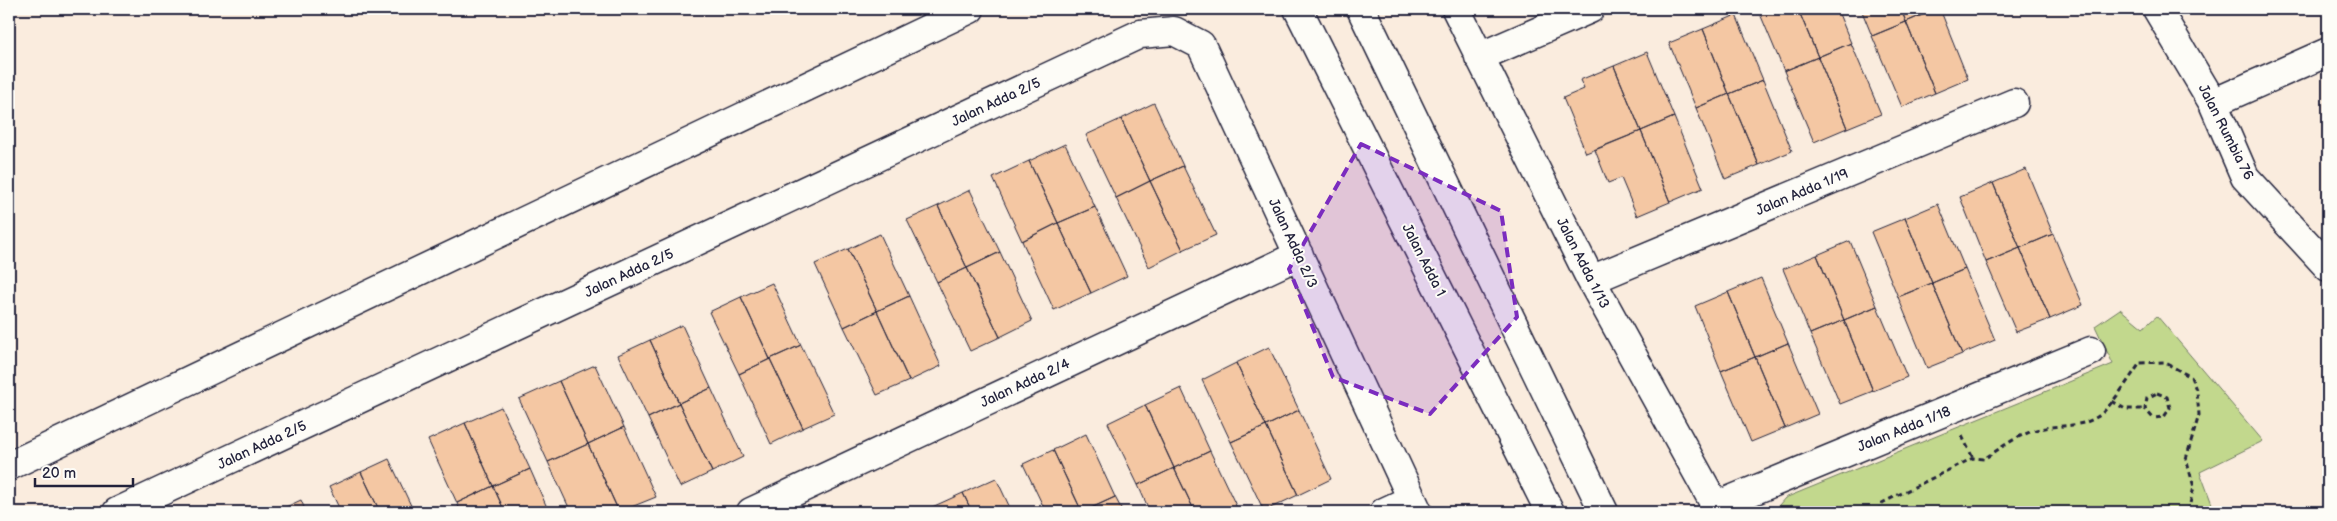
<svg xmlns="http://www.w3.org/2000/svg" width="2337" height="521" viewBox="0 0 2337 521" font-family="'Balsamiq Sans',sans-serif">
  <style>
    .green { fill: #c2d88d; stroke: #727d64 }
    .building { fill: #f4c7a3; stroke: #22223b }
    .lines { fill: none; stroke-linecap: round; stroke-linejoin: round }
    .minor-casing { stroke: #22223b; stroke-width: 31 }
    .tertiary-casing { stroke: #22223b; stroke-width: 31 }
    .path { stroke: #22223b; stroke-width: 3; stroke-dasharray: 5 4; stroke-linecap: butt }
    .minor { stroke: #fdfcf7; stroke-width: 28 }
    .tertiary { stroke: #fdfcf7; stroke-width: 28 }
    .marked { fill: #7b2cbf; fill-opacity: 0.2; stroke: #7b2cbf; stroke-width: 4; stroke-dasharray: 10 6; stroke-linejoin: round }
    .labels { text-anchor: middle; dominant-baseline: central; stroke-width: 4; stroke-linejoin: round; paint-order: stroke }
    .street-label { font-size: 14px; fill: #22223b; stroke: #fdfcf7 }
  </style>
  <rect width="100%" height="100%" fill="#faecde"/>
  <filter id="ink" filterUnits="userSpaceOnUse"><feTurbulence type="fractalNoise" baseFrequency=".02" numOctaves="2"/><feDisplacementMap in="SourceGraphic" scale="10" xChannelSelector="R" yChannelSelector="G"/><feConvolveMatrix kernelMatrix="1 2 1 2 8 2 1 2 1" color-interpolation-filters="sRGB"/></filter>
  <g filter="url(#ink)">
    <path class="green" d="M2120 309 2143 328 2157 316 2263 441 2200 472 2215 512H1773L1785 498 2113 364 2095 326Z"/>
    <path class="building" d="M1758 9H1798L1818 57 1784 71Z
      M1798 9H1837L1851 43 1818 57Z
      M1861 9H1901L1906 22 1872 36Z
      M1901 9H1936L1906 22Z
      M1936 9H1940L1968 79 1935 93 1906 22Z
      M1736 15 1763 80 1729 94 1703 29Z
      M1906 22 1935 93 1902 107 1872 36Z
      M1703 29 1729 94 1696 108 1669 43Z
      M1851 43 1881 114 1847 128 1818 57Z
      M1647 52 1674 117 1641 131 1614 66Z
      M1818 57 1847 128 1814 142 1784 71Z
      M1614 66 1641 131 1586 153 1563 98 1584 89 1580 80Z
      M1763 80 1792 151 1759 165 1729 94Z
      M1729 94 1759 165 1725 179 1696 108Z
      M1154 103 1183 166 1150 181 1121 119Z
      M1674 117 1703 188 1670 202 1641 131Z
      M1121 119 1150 181 1116 198 1086 135Z
      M1641 131 1670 202 1637 216 1621 178 1608 183 1595 150Z
      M1065 144 1095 207 1058 223 1029 161Z
      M1029 161 1058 223 1022 241 993 178Z
      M1183 166 1216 235 1183 250 1150 181Z
      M2026 169 2053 234 2020 248 1993 183Z
      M1150 181 1183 250 1149 267 1116 198Z
      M1993 183 2020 248 1986 262 1960 197Z
      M970 190 1000 252 967 268 938 206Z
      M1938 204 1965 269 1932 283 1905 218Z
      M938 206 967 268 937 282 907 220Z
      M1095 207 1127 276 1091 293 1058 223Z
      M1905 218 1932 283 1898 297 1871 232Z
      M1058 223 1091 293 1054 310 1022 241Z
      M880 234 909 296 877 311 848 249Z
      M2053 234 2083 305 2050 319 2020 248Z
      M1850 241 1877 306 1844 320 1817 255Z
      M2020 248 2050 319 2016 332 1986 262Z
      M848 249 877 311 844 327 815 264Z
      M1000 252 1032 321 1000 337 967 268Z
      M1817 255 1844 320 1810 334 1783 269Z
      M967 268 1000 337 970 351 937 282Z
      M1965 269 1995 340 1962 354 1932 283Z
      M1761 278 1788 343 1755 357 1728 292Z
      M772 283 801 345 770 359 741 297Z
      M1932 283 1962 354 1927 368 1898 297Z
      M1728 292 1755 357 1721 371 1695 306Z
      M909 296 941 366 909 381 877 311Z
      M741 297 770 359 739 374 709 312Z
      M1877 306 1907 377 1873 391 1844 320Z
      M877 311 909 381 877 395 844 327Z
      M1844 320 1873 391 1840 404 1810 334Z
      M682 325 711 388 679 403 650 340Z
      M650 340 679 403 648 418 618 355Z
      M1788 343 1818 414 1785 428 1755 357Z
      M801 345 834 414 803 428 770 359Z
      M1269 347 1299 410 1266 426 1236 363Z
      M1755 357 1785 428 1751 442 1721 371Z
      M770 359 803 428 771 444 739 374Z
      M1236 363 1266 426 1231 442 1202 380Z
      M595 365 624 427 588 444 559 381Z
      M559 381 588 444 548 462 519 399Z
      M711 388 743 457 712 472 679 403Z
      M1181 388 1210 451 1174 468 1145 405Z
      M679 403 712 472 680 487 648 418Z
      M1145 405 1174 468 1138 485 1108 423Z
      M501 407 530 469 493 486 465 423Z
      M1299 410 1331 479 1298 495 1266 426Z
      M465 423 493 486 457 503 428 440Z
      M1266 426 1298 495 1264 511 1231 442Z
      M624 427 656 497 619 512 588 444Z
      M1086 434 1115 497 1082 512 1053 450Z
      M588 444 619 512H571L548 462Z
      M1053 450 1082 512H1046L1023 464Z
      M1210 451 1239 512H1195L1174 468Z
      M389 459 414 512H380L361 472Z
      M1174 468 1195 512H1150L1138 485Z
      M530 469 549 512H505L493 486Z
      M361 472 380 512H341L329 487Z
      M996 478 1012 512H972L963 493Z
      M493 486 505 512H461L457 503Z
      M963 493 972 512H932L930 508Z
      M1115 497 1123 512H1083Z
      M301 500 306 512H275Z"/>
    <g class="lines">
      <defs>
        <path id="minor" d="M1456 9 1591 280 1719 512
          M2157 9 2213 103 2245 177 2328 267
          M1479 57 1590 9
          M2213 103 2328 52
          M1591 280 2014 103
          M9 466 970 9
          M1716 506 2091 351
          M117 512 1140 34 1174 31 1201 45 1418 512
          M751 512 1299 255
          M1384 512 1412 499"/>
        <path id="tertiary" d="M1298 9 1550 512
          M1361 9 1604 512"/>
      </defs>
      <use href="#minor" class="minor-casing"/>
      <use href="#tertiary" class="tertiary-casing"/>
      <path class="path" d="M2157 393 2167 397 2170 408 2164 417 2153 418 2145 409 2147 398Z
        M2112 401 2125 409H2145
        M1962 436 1973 458
        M1878 512 1882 503 1973 458 1984 459C2002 447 2023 431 2045 428 2063 425 2081 427 2097 417 2109 410 2131 376 2140 363L2164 362 2191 377 2197 392 2199 415 2186 459 2194 487 2188 512"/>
      <use href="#minor" class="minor"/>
      <use href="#tertiary" class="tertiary"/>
    </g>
  </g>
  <path class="marked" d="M1361 144 1501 211 1517 317 1430 414 1333 377 1289 269Z"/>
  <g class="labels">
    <g class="street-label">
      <text transform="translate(996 102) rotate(-25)">Jalan Adda 2/5</text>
      <text transform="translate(2226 132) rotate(63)">Jalan Rumbia 76</text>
      <text transform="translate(1802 192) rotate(-23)">Jalan Adda 1/19</text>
      <text transform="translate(1293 243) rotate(65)">Jalan Adda 2/3</text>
      <text transform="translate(1424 260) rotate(63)">Jalan Adda 1</text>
      <text transform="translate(1583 263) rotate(63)">Jalan Adda 1/13</text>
      <text transform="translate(629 273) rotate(-25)">Jalan Adda 2/5</text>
      <text transform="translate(1025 383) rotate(-25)">Jalan Adda 2/4</text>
      <text transform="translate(1904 429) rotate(-22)">Jalan Adda 1/18</text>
      <text transform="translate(262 445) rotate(-25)">Jalan Adda 2/5</text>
    </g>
  </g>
  <rect width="2337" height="521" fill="none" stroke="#fdfcf7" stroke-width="30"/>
  <rect x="15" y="15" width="2307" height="491" fill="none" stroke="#22223b" stroke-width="2" filter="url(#ink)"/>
  <path d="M35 478v8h98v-8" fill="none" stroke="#22223b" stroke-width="2.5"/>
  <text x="42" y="478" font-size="15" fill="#22223b" stroke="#fdfcf7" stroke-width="4" paint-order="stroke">20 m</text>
</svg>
